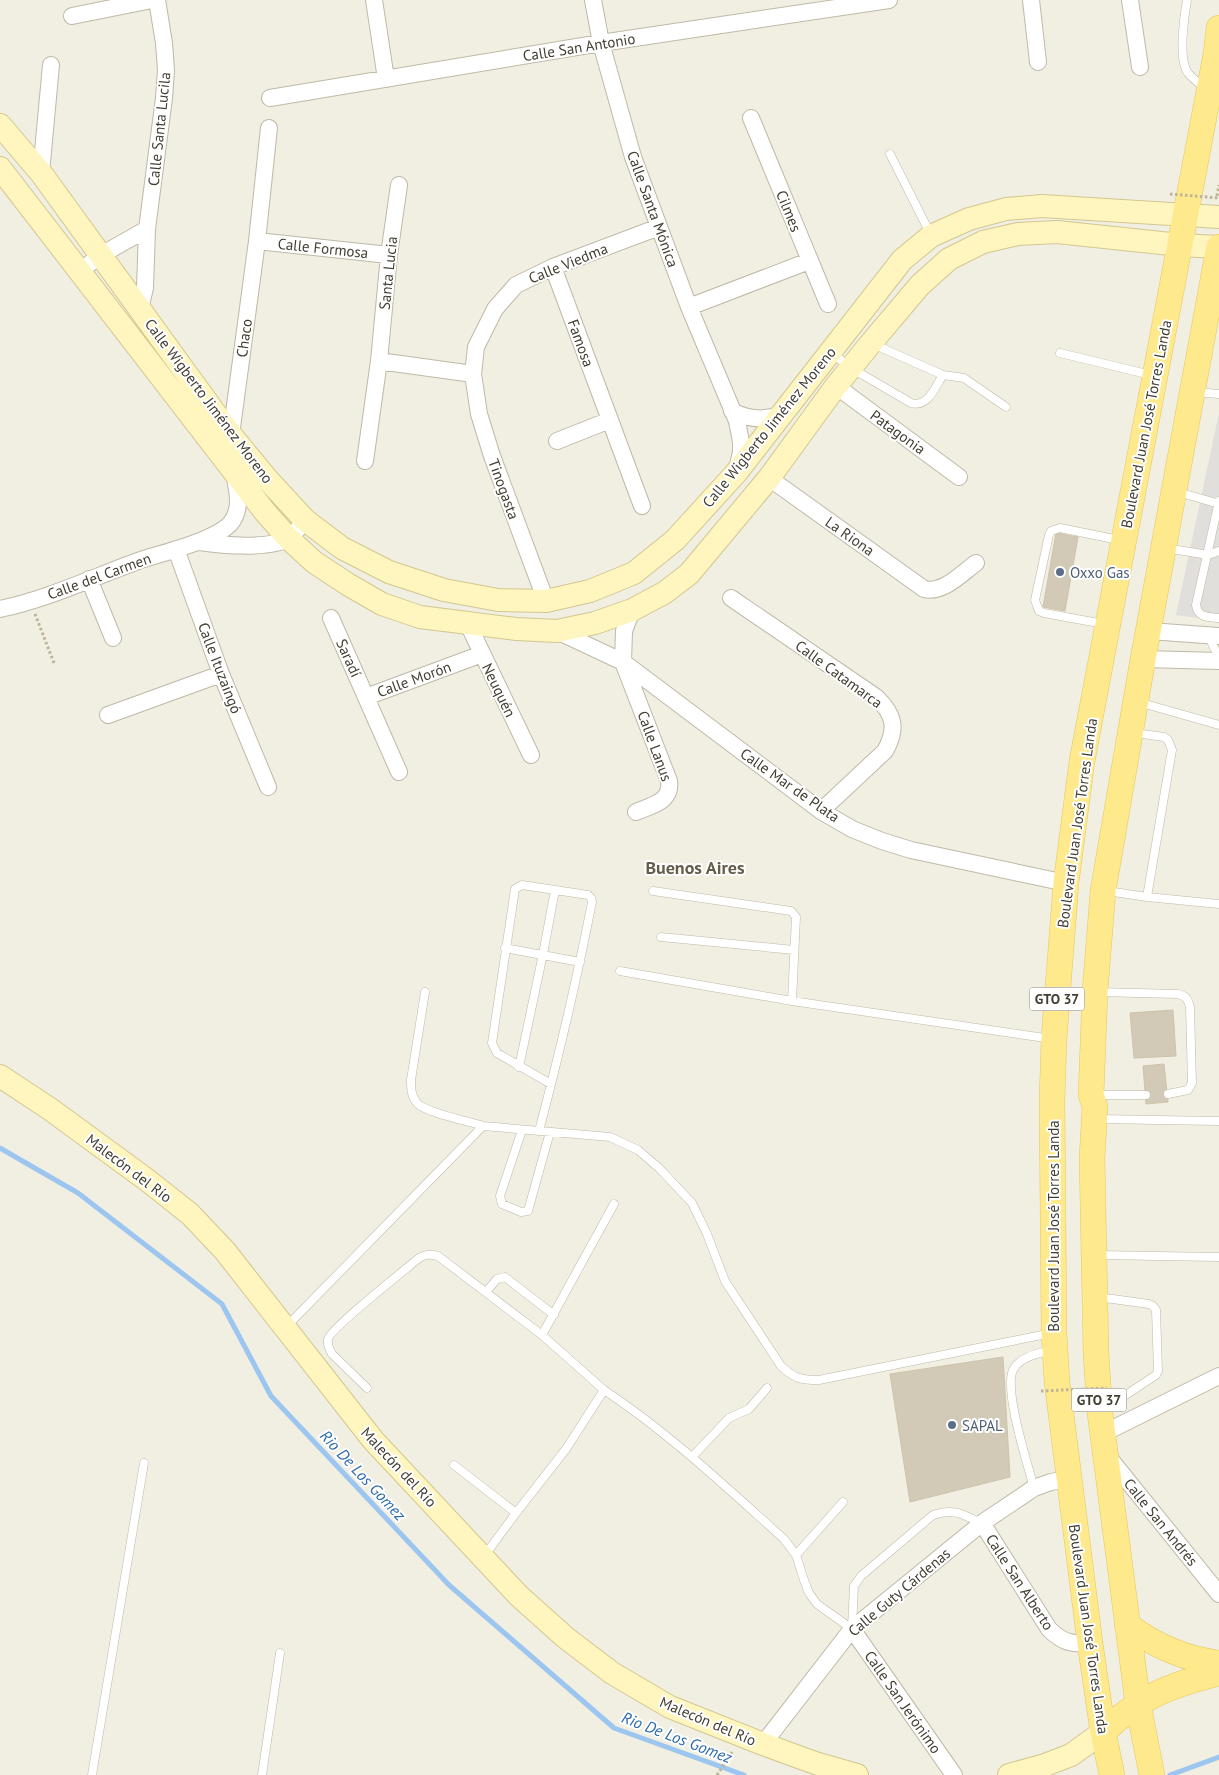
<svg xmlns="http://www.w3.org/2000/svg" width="1219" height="1775" viewBox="0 0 1219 1775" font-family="'PT Sans',sans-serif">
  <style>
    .parking { fill: #e1dfdb }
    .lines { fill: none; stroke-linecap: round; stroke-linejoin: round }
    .stream { stroke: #9cc6f0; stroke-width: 5 }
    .building { fill: #d2cab7; stroke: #cdc3aa }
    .lane-casing { stroke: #bfb9a7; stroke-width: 9 }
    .street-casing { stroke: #bfb9a7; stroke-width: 18 }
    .secondary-casing { stroke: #d2c790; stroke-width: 24 }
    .primary-casing { stroke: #e4c85d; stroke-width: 26 }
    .path { stroke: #beb496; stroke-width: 3; stroke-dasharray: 2.5 2.5; stroke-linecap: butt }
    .lane { stroke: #fff; stroke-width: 8 }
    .street { stroke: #fff; stroke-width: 16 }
    .secondary { stroke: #fff5be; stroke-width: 22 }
    .primary { stroke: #ffe98d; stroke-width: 25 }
    .path-bridge { stroke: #beb496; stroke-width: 3; stroke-dasharray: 2.5 2.5; stroke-linecap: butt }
    .service-dot { fill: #5c6f8a; stroke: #fff; stroke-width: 2 }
    .labels { text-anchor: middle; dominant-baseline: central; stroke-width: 4; stroke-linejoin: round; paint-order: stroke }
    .shield { fill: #fff; stroke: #7b7870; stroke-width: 1 }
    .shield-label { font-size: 14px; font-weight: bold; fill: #423e32 }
    .street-label { font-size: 15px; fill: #423e32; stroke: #fff }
    .service-label { font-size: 15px; fill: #4e5e75; stroke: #fff; text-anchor: start }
    .water-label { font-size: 16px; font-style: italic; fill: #2c6bae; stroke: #fff }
    .quarter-label { font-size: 18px; font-weight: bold; fill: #655d4a; stroke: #fff }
  </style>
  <rect width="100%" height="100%" fill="#f1eee2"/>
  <path class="parking" d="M1219 413V621L1176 615Z"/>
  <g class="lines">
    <path class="stream" d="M0 1148 78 1193 222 1304 271 1396 449 1585 614 1728 744 1775
      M1170 1775 1219 1757"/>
  </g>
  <path class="building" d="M1056 533 1078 537 1065 611 1043 607Z
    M1173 1010 1176 1056 1134 1058 1130 1013Z
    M1164 1064 1168 1102 1146 1104 1143 1066Z
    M1003 1357 1010 1477 910 1502 890 1374Z"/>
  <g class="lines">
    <defs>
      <path id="lane" d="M1187 0C1184 16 1178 60 1188 73 1193 79 1200 84 1206 89
        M890 154 931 235
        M1060 353 1151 375
        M833 354 851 368 911 403C928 408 935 387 943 375L873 344
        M943 375 964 378 1006 407
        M1195 392 1219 394
        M1178 492 1219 504
        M1219 501 1196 605C1198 618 1208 617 1219 618
        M1166 548 1208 555 1219 551
        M1104 624 1044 613 1039 611 1035 600 1049 535 1051 531 1060 528 1119 540
        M1208 635 1219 658
        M1138 702 1219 725
        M1135 733 1164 737 1168 740 1172 750 1147 897
        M653 891 791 911 796 917 792 1001
        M1107 891 1147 897 1219 904
        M661 937 794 950
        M505 948 580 962
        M620 971 792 1001 1052 1039
        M425 992 411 1080C411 1088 411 1096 417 1103 426 1113 468 1121 483 1126
        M1097 992 1178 994C1186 996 1188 999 1190 1007L1192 1083 1188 1090 1168 1094
        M519 1067 543 954 555 890
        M1096 1095H1146
        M1096 1119 1219 1121
        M522 1130 500 1196 502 1204 521 1212 528 1211 550 1132
        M539 1131C559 1055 577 979 592 902L591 898 588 895 522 885 515 889 492 1043 497 1053 551 1084
        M1096 1255 1219 1257
        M486 1292 497 1279 505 1277 554 1315
        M1098 1297 1149 1304 1153 1306 1156 1310 1158 1371 1156 1375 1103 1410
        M287 1326 483 1126 610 1137 638 1150 659 1168 692 1203 707 1234 725 1281 781 1366C795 1379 801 1380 819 1380L1052 1333
        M542 1335 604 1390
        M367 1388 332 1354C329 1349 327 1345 328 1339 330 1329 406 1269 419 1258 426 1254 430 1254 438 1256L542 1335 614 1204
        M692 1457 729 1418 749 1409 767 1388
        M454 1465 516 1513
        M1034 1488C1028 1465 1002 1386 1014 1368 1022 1356 1040 1353 1052 1350
        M485 1555 516 1513 566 1449 604 1390C669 1433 726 1487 784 1539L796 1555 804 1580 809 1593 817 1604 852 1629
        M796 1555 843 1502
        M852 1627 854 1586 861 1576 933 1515C954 1508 962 1514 981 1523
        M92 1775 144 1463
        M262 1775 280 1653"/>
      <path id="street" d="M374 0 386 79
        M593 0 601 43 633 157 689 307 737 421 741 442V452L737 470
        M1031 0 1038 62
        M1130 0 1140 67
        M72 16 152 0
        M270 98 601 43 889 0
        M751 118 828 304
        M41 173 51 65
        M257 241 389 255
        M553 267 642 506
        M80 271 101 255 147 229
        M689 307 809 261
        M140 309 145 288 147 229 164 98 166 70 164 43 157 0
        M379 361 473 374
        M836 386 959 477
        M732 411C749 420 765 421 783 414
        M231 435 257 241 269 128
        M557 441 610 420
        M365 461 379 361 389 255 399 185
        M769 478 924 589C943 594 962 573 976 563
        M199 542C220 545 270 550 289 538 295 534 300 526 305 520
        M176 549 221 674 268 787
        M89 579 113 638
        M731 598 876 697C894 714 898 728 885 751L821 811
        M546 601 492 456 479 414 473 374 476 347 495 309 516 285 553 267 659 227
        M0 609C45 600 94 577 138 561 161 553 214 541 230 524 243 509 237 490 234 473
        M632 610 624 631 623 662 669 781C672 802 652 805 636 812
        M331 618 399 772
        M468 624 531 755
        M557 631 623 662 821 811 852 829 882 841 911 850 1066 883
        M1149 631 1219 636
        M1143 659 1219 661
        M366 697 482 654
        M108 715 221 674
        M1102 1434 1219 1376
        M1106 1454 1219 1594
        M982 1523 1049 1629C1062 1642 1072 1645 1090 1643
        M852 1629 954 1775
        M763 1744 852 1629 982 1523 1034 1488 1051 1482 1068 1479"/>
      <path id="secondary" d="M0 125 41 173 231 435 268 480 305 520 342 548 389 572 444 590 498 600 546 601 590 591 634 573 675 540 736 473 902 260 931 236 969 219 1006 209 1042 206 1219 217
        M0 168 265 512 288 538 314 562 349 585 382 604 420 617 516 629 557 631 595 623 632 610 664 593 689 574 769 478 836 386 871 343 920 285 949 259 983 242 1018 234 1057 232 1180 245 1219 247
        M0 1076 50 1109 147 1180 190 1214 225 1251 373 1440 519 1596 566 1638 612 1673 670 1707 763 1744 815 1763 857 1775
        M1009 1775 1045 1765 1071 1755 1103 1732"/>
      <path id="primary" d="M1127 1625C1155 1646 1184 1659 1219 1663
        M1103 1732C1140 1697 1170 1685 1219 1673
        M1112 1775 1103 1732 1090 1643 1057 1382 1054 1333 1052 1100 1054 1039 1066 883 1082 761 1216 54 1219 28
        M1152 1775 1138 1704 1100 1413 1096 1354 1092 1158 1095 1107 1091 1095 1095 992 1103 891 1143 659 1219 247"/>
    </defs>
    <use href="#lane" class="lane-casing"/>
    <use href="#street" class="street-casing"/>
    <use href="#secondary" class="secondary-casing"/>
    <use href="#primary" class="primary-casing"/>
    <path class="path" d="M1217 196 1219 185
      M35 614 54 663
      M717 1775 733 1751"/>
    <use href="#lane" class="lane"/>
    <use href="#street" class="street"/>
    <use href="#secondary" class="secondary"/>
    <use href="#primary" class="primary"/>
    <path class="path-bridge" d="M1170 194 1219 198
      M1041 1391 1107 1388"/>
  </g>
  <g class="service-dot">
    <circle cx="1060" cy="572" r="5"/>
    <circle cx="952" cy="1425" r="5"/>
  </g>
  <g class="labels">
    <g class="shield">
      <rect x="1029.5" y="987.5" width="55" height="23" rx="4"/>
      <rect x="1071.5" y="1388.5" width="55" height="23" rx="4"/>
    </g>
    <g class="shield-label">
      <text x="1057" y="999">GTO 37</text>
      <text x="1099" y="1400">GTO 37</text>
    </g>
    <g class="street-label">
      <text transform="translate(579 47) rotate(-9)">Calle San Antonio</text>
      <text transform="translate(159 129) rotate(-84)">Calle Santa Lucila</text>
      <text transform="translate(653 209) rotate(70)">Calle Santa Mónica</text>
      <text transform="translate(789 211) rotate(68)">Cilmes</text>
      <text transform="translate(323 248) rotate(6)">Calle Formosa</text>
      <text transform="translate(568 263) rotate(-22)">Calle Viedma</text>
      <text transform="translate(388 273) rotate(-84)">Santa Lucia</text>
      <text transform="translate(244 338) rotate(-82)">Chaco</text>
      <text transform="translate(581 343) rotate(70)">Famosa</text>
      <text transform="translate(209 401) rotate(53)">Calle Wigberto Jiménez Moreno</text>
      <text transform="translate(1146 424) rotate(-79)">Boulevard Juan José Torres Landa</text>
      <text transform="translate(769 427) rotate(-51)">Calle Wigberto Jiménez Moreno</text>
      <text transform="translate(898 432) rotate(36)">Patagonia</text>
      <text transform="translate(504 489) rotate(70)">Tinogasta</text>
      <text transform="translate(850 536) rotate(35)">La Riona</text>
      <text transform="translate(99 576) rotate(-20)">Calle del Carmen</text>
      <text transform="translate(349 658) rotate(66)">Saradí</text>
      <text transform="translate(220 668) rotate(69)">Calle Ituzaingó</text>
      <text transform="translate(839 674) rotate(36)">Calle Catamarca</text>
      <text transform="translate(414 679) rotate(-20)">Calle Morón</text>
      <text transform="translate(499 690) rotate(64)">Neuquén</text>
      <text transform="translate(655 746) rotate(70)">Calle Lanus</text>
      <text transform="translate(790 785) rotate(35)">Calle Mar de Plata</text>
      <text transform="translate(1077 823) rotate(-82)">Boulevard Juan José Torres Landa</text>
      <text transform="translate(129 1168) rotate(37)">Malecón del Río</text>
      <text transform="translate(1053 1226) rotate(-90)">Boulevard Juan José Torres Landa</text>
      <text transform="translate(399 1467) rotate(47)">Malecón del Río</text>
      <text transform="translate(1161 1522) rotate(51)">Calle San Andrés</text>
      <text transform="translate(1020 1582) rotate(57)">Calle San Alberto</text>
      <text transform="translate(899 1592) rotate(-40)">Calle Guty Cárdenas</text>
      <text transform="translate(1089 1629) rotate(82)">Boulevard Juan José Torres Landa</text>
      <text transform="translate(903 1702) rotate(55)">Calle San Jerónimo</text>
      <text transform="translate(708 1721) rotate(23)">Malecón del Río</text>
    </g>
    <g class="service-label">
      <text x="1070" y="572">Oxxo Gas</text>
      <text x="962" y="1425">SAPAL</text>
    </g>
    <g class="water-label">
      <text transform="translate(363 1475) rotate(47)">Rio De Los Gomez</text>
      <text transform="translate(677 1737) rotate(21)">Rio De Los Gomez</text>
    </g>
    <g class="quarter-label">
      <text x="695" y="867">Buenos Aires</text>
    </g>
  </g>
</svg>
